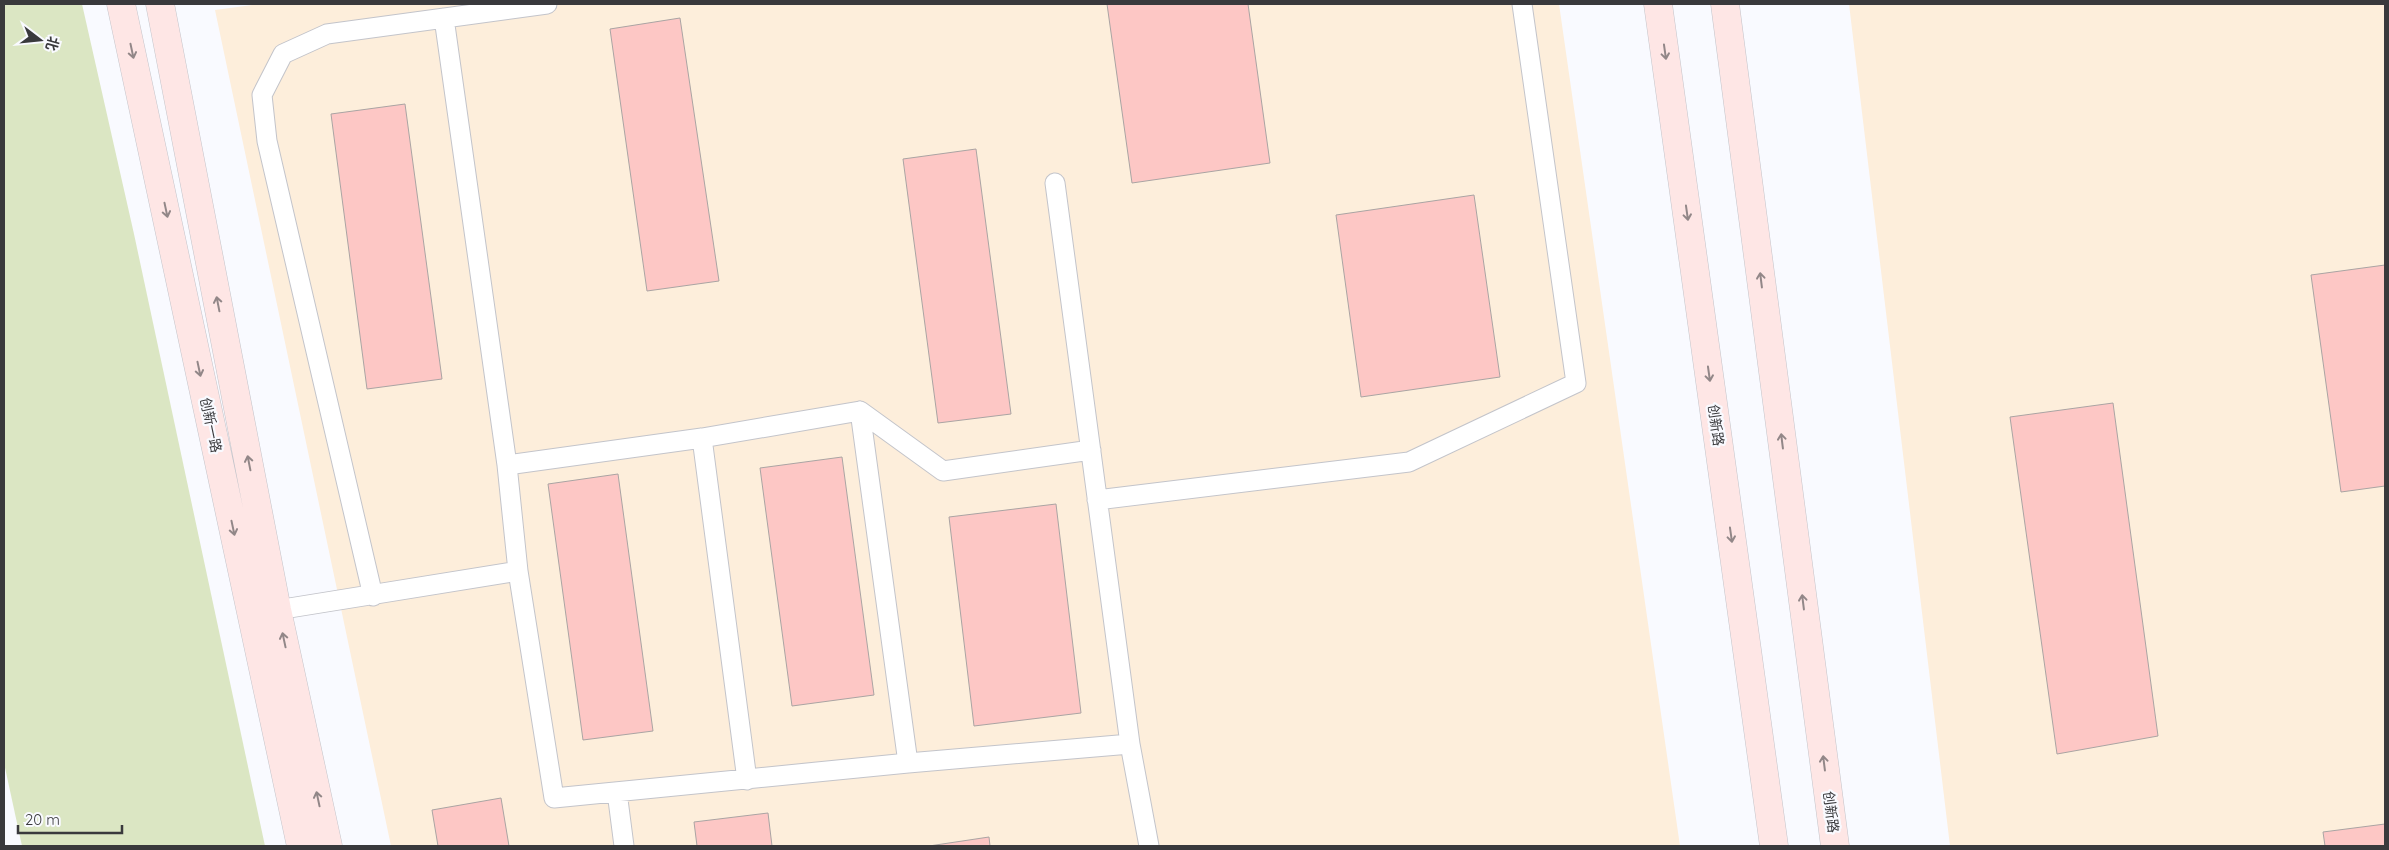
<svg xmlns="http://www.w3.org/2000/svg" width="2389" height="850" viewBox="0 0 2389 850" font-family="Quicksand,'Noto Sans SC',sans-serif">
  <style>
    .commercial { fill: #fdeedb }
    .green { fill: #dbe6c3 }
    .building { fill: #fdc7c5; stroke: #aaa4a3 }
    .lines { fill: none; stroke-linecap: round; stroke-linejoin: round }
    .lane-casing { stroke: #c3c4ca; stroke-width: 21 }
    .secondary-casing { stroke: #c3c4ca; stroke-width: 29 }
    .lane { stroke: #fff; stroke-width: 19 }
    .secondary { stroke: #fee6e5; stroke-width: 28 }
    .oneway { stroke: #928788 }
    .labels { text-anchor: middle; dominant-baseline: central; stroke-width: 4.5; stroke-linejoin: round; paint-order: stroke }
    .street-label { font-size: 14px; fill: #39393c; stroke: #f9faff }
  </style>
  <rect width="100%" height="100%" fill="#f9faff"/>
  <path class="commercial" d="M260 4H1559L1680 846H391L215 10Z
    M1849 4H2385V846H1950Z"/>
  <path class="green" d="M4 4H82L134 234 265 846H22L4 763Z"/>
  <path class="building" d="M1107 4H1248L1270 163 1132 183Z
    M680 18 719 281 647 291 610 29Z
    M405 104 442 379 367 389 331 114Z
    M976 149 1011 414 938 423 903 159Z
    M1474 195 1500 377 1361 397 1336 215Z
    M2385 265V486L2341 492 2311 275Z
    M2113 403 2158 736 2057 754 2010 417Z
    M842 457 874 695 792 706 760 468Z
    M618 474 653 731 583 740 548 484Z
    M1056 504 1081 713 974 726 949 517Z
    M501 798 509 846H438L432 810Z
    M768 813 772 846H697L694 822Z
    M2385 824V846H2325L2323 832Z
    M989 837 990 846H929Z"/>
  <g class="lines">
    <defs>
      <path id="lane" d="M444 18 507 465 702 438 860 411 943 471 1091 450
        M860 411 908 763
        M702 438 747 780
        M507 465 518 571
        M1097 500 1409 462 1576 383 1522 4
        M373 596 267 141 262 95 283 54 327 34 547 4
        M277 610 518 571 554 798 908 763 1130 744 1055 183
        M1130 744 1149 846
        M617 792 624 846"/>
      <path id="secondary" d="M121 4 301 846
        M160 4 277 610 328 846
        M1658 4 1774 846
        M1725 4 1835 846"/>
    </defs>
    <use href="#lane" class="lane-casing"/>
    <use href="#secondary" class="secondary-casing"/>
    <use href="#lane" class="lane"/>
    <use href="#secondary" class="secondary"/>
  </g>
  <defs><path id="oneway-shaft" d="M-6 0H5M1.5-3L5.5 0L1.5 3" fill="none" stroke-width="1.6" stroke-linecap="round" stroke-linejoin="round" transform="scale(1.25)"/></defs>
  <g class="oneway">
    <use href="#oneway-shaft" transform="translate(132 51) rotate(78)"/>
    <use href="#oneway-shaft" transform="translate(1665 52) rotate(82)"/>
    <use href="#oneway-shaft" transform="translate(166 210) rotate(78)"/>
    <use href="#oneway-shaft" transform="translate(1687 213) rotate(82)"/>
    <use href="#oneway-shaft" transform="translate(1761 280) rotate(-97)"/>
    <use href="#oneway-shaft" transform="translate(218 304) rotate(-101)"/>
    <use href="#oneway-shaft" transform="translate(199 369) rotate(78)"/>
    <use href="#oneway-shaft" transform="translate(1709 374) rotate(82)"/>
    <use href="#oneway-shaft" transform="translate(1782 441) rotate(-97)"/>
    <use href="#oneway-shaft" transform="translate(249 463) rotate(-101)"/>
    <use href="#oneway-shaft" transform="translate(233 528) rotate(78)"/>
    <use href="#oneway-shaft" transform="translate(1731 535) rotate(82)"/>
    <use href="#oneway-shaft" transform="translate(1803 602) rotate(-97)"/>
    <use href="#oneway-shaft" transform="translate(284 640) rotate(-102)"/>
    <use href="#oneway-shaft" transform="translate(1824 763) rotate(-97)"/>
    <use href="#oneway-shaft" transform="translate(318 799) rotate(-102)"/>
  </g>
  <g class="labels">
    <g class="street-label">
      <text transform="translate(211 425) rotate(78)">创新一路</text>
      <text transform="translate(1716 425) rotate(82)">创新路</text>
      <text transform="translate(1831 812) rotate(83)">创新路</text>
    </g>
  </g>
  <rect width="2389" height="850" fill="none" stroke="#39393c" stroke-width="10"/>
  <g transform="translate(40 40) rotate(106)" stroke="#f9faff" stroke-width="4" paint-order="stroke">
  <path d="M0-4L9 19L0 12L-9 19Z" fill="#39393c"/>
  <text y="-8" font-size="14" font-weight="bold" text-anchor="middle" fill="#39393c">北</text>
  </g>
  <path d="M18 825v8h104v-8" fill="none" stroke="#39393c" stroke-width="2.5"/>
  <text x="25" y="825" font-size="15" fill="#39393c" stroke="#f9faff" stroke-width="4" paint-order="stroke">20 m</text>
</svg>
